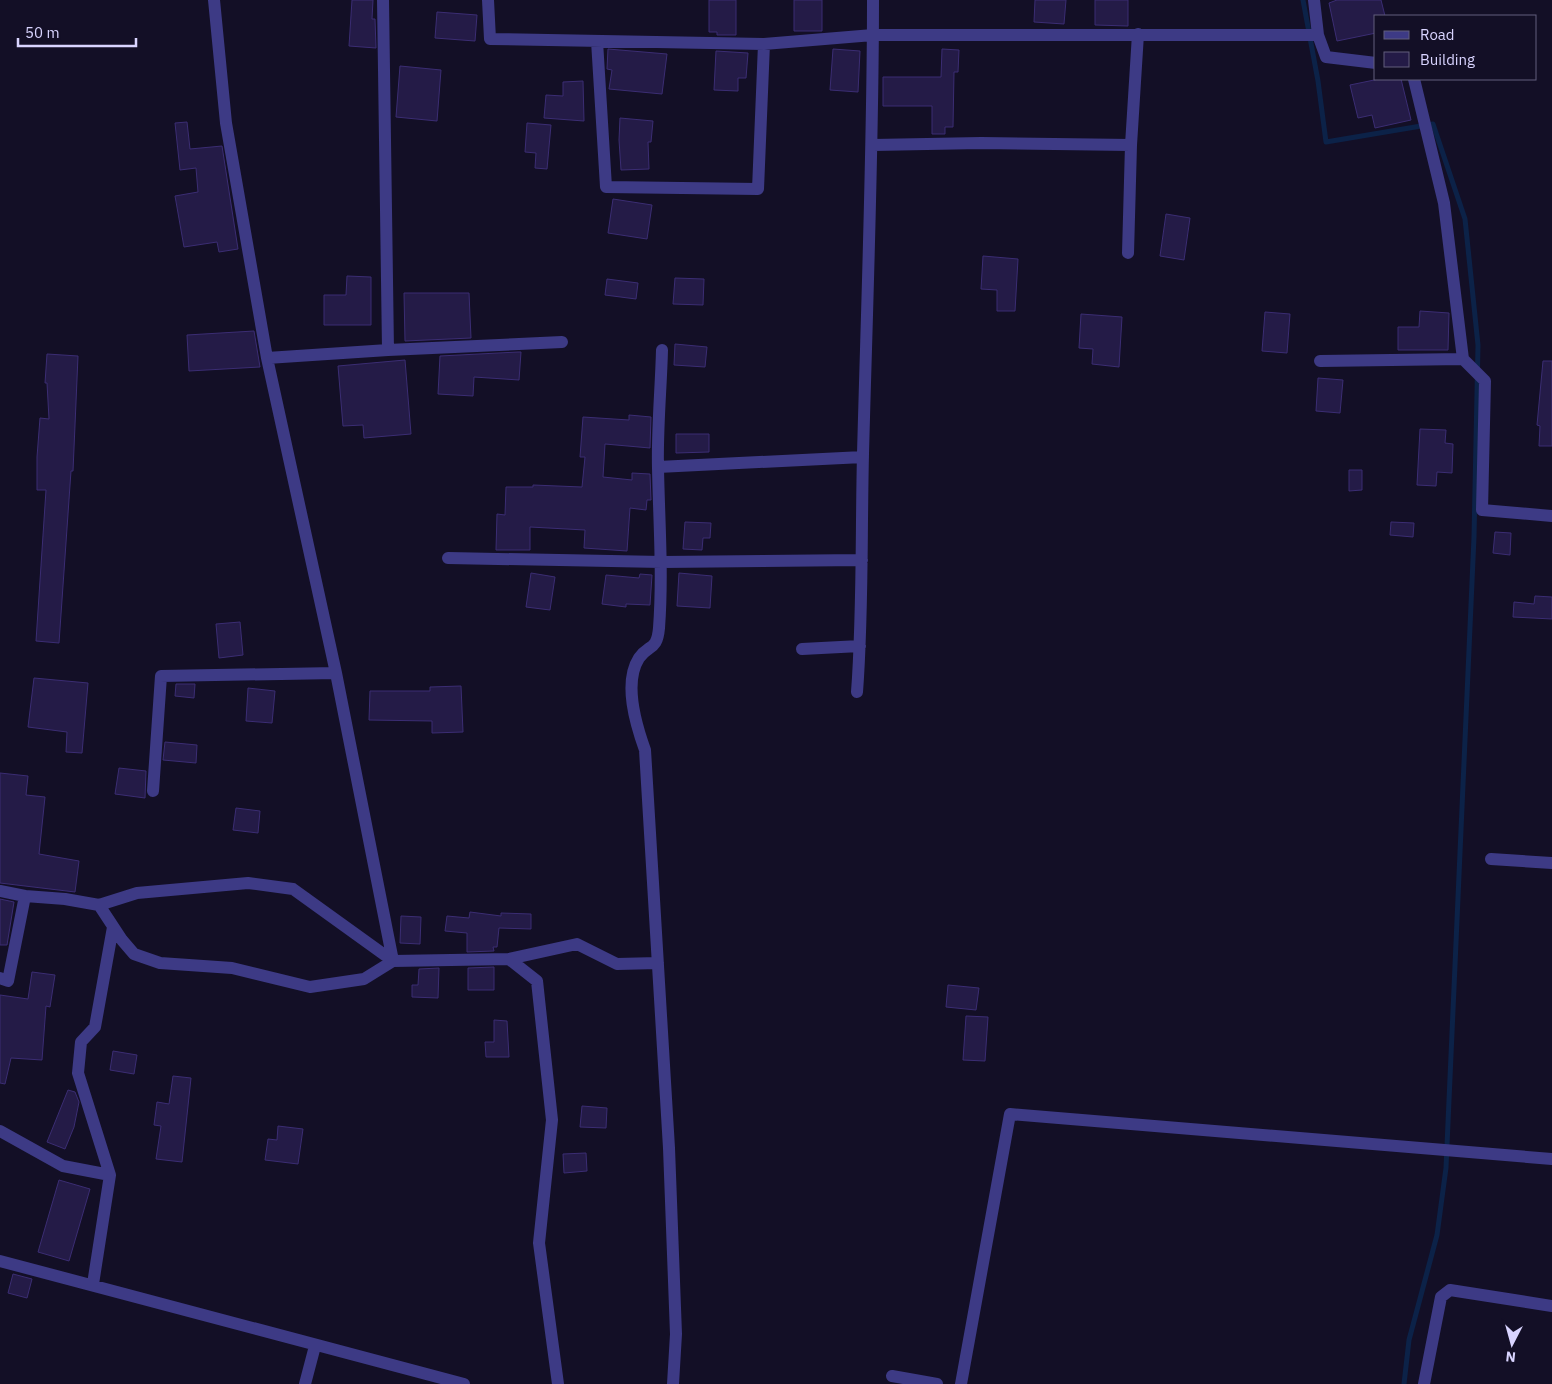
<svg xmlns="http://www.w3.org/2000/svg" width="1552" height="1384" viewBox="0 0 1552 1384" font-family="'IBM Plex Sans',sans-serif">
  <style>
    .lines { fill: none; stroke-linecap: round; stroke-linejoin: round }
    .stream { stroke: #0c2248; stroke-width: 5 }
    .building { fill: #241b47; stroke: #3b2d73 }
    .minor { stroke: #3d3a85; stroke-width: 12 }
  </style>
  <rect width="100%" height="100%" fill="#130f26"/>
  <g class="lines">
    <path class="stream" d="M1303 0 1318 81 1326 142 1433 124 1465 219 1478 345 1474 537 1446 1168 1437 1235 1409 1340 1404 1384"/>
  </g>
  <path class="building" d="M352 0H373L372 19H375L376 48 349 46Z
    M709 0H736V35H717V32H709Z
    M794 0H822V31H794Z
    M1035 0H1066L1064 24 1034 22Z
    M1095 0H1128V26L1095 25Z
    M1337 0H1381L1385 16H1376V33L1337 41 1329 3Z
    M437 12 477 15 475 41 435 38Z
    M608 49 667 54 662 94 609 89 612 70 607 69Z
    M833 49 860 51 858 92 830 90Z
    M942 49 959 50 958 72H954L953 127H945V134H932V106H883V77H941Z
    M716 51 748 53 746 78H738V91L714 90Z
    M400 66 441 70 437 121 396 117Z
    M1379 79H1401L1411 120 1375 128 1372 115 1358 118 1350 85Z
    M583 81 584 121 544 118 546 95 563 96V82Z
    M620 118 653 121 651 142H648L649 169 621 170 619 140Z
    M187 122 190 149 222 146 238 249 219 252 217 242 184 247 175 196 198 192 196 168 180 170 175 123Z
    M527 123 551 125 547 169 535 168 536 153 525 152Z
    M613 199 652 205 647 239 608 233Z
    M1166 214 1190 218 1184 260 1160 256Z
    M983 256 1018 259 1015 311H997V290L981 289Z
    M347 276 371 277V325H324V295H346Z
    M675 278 704 279 703 305 673 304Z
    M607 279 638 283 636 299 605 295Z
    M404 293H469L471 338 405 341Z
    M1420 311 1449 313 1448 350H1398V327H1419Z
    M1265 312 1290 314 1287 353 1262 351Z
    M1081 314 1122 317 1119 367 1092 364 1093 349 1079 348Z
    M254 331 260 367 189 371 187 335Z
    M675 344 707 347 705 367 674 365Z
    M518 352H521L519 380 474 377 473 396 438 394 440 356Z
    M47 354 78 356 73 471H71L59 643 36 641 46 490H37V457L40 418 49 419 47 383H45Z
    M405 360 411 434 364 438 363 425 343 426 338 366Z
    M1543 361H1552V446H1539L1540 426 1537 425Z
    M1318 378 1343 380 1340 413 1316 411Z
    M629 415 651 417 650 448 605 444 603 477 632 480V473L650 474 651 500H647L646 510 630 508 627 551 584 548 585 530 530 527V550H496L497 514 505 515 506 487H533V485L582 487 585 457H580L583 417 629 420Z
    M1420 429 1446 430 1445 443 1453 444 1452 473 1437 472 1436 486 1417 485Z
    M676 434H709V452L676 453Z
    M1349 470H1362V490L1349 491Z
    M685 522 711 523 710 538H703L702 550 683 549Z
    M1391 522 1414 523 1413 537 1390 535Z
    M1495 532 1511 533 1510 555 1493 553Z
    M531 573 555 577 550 610 526 607Z
    M679 573 712 576 710 608 677 606Z
    M640 574 652 575 650 605 626 604V607L602 604 606 575 639 578Z
    M1535 596 1552 597V619L1513 617 1514 602 1534 604Z
    M240 622 243 655 219 658 216 624Z
    M34 678 88 683 82 753 66 752 67 732 28 727Z
    M176 684H195L194 698 175 696Z
    M461 686 463 732 432 733V721L369 720 370 691H430V687Z
    M248 688 275 691 272 723 246 721Z
    M165 742 197 745 196 763 163 760Z
    M119 768 146 771 145 798 115 794Z
    M0 773 28 776 26 795 45 797 39 854 79 861 75 892 0 883Z
    M236 808 260 811 258 833 233 830Z
    M0 899 14 902 7 945H0Z
    M470 912 501 916V913L531 914V929L499 928 497 947H493L494 951 467 952V933L445 931 447 916 469 918Z
    M401 916 421 917 420 944 400 943Z
    M494 967V990H468V968Z
    M439 968 438 998 412 997V985H418L419 969Z
    M32 972 55 975 50 1007 46 1006 42 1060 11 1058 5 1084 0 1083V995L28 999Z
    M948 985 979 988 976 1010 946 1007Z
    M966 1016 988 1017 985 1061 963 1060Z
    M494 1020 507 1021 509 1057H486L485 1042H494Z
    M113 1051 137 1055 134 1074 110 1070Z
    M173 1076 191 1078 182 1162 156 1159 161 1126 154 1125 157 1102 169 1104Z
    M68 1090 75 1092 79 1102 74 1127 65 1149 47 1142Z
    M582 1106 607 1108 606 1128 580 1127Z
    M278 1126 303 1129 298 1164 265 1160 268 1139 277 1140Z
    M586 1153 587 1171 564 1173 563 1154Z
    M59 1180 90 1189 69 1261 38 1252Z
    M13 1274 32 1279 27 1298 8 1293Z"/>
  <g class="lines">
    <path class="minor" d="M214 0 226 123 267 358 388 350 562 342
      M383 0 388 350
      M488 0 490 39 764 44 873 35H1318
      M1314 0 1318 35 1326 57 1376 63
      M597 41 606 187 758 189 764 44
      M1414 79 1444 203 1463 359 1485 381 1482 510 1552 516
      M873 145 981 143 1131 145 1138 34
      M1128 253 1131 145
      M662 350C661 389 657 429 658 468 659 522 663 574 659 628 657 651 649 644 639 658 623 683 636 725 645 750L669 1148 676 1334 673 1384
      M1320 361 1463 359
      M658 467 863 457
      M448 558 662 562 862 560
      M802 649 860 646
      M857 692C863 613 861 534 863 454 867 303 873 152 873 0
      M153 791 161 676 336 673
      M1491 859 1552 863
      M0 891 25 896 65 899 99 905 137 893 248 883 293 889 393 961 509 959 577 944 617 964 658 963
      M99 905 122 940 134 954 160 963 232 968 310 987 364 979 393 961 336 673 267 358
      M509 959 537 981 552 1120 539 1243 558 1384
      M0 978 8 981 25 896
      M0 1131 63 1166 110 1175
      M0 1261 464 1384
      M93 1284 110 1175 78 1073 81 1042 95 1027 113 927
      M892 1376 937 1384
      M305 1384 315 1346
      M961 1384 1010 1114 1552 1159
      M1424 1384 1441 1297 1450 1290 1552 1306"/>
  </g>
  <rect x="1374" y="15" width="162" height="65" fill="#130f26" stroke="#625e7d"/>
  <rect x="1384" y="31" width="25" height="8" fill="#3d3a85" stroke="#625e7d"/>
  <text x="1420" y="40" font-size="15" fill="#d9d4ff">Road</text>
  <rect x="1384" y="52" width="25" height="15" fill="#241b47" stroke="#625e7d"/>
  <text x="1420" y="65" font-size="15" fill="#d9d4ff">Building</text>
  <g transform="translate(1512 1344) rotate(186)" stroke="#130f26" stroke-width="4" paint-order="stroke">
  <path d="M0-4L9 19L0 12L-9 19Z" fill="#d9d4ff"/>
  <text y="-8" font-size="14" font-weight="bold" text-anchor="middle" fill="#d9d4ff">N</text>
  </g>
  <path d="M18 38v8h118v-8" fill="none" stroke="#d9d4ff" stroke-width="2.5"/>
  <text x="25" y="38" font-size="15" fill="#d9d4ff" stroke="#130f26" stroke-width="4" paint-order="stroke">50 m</text>
</svg>
